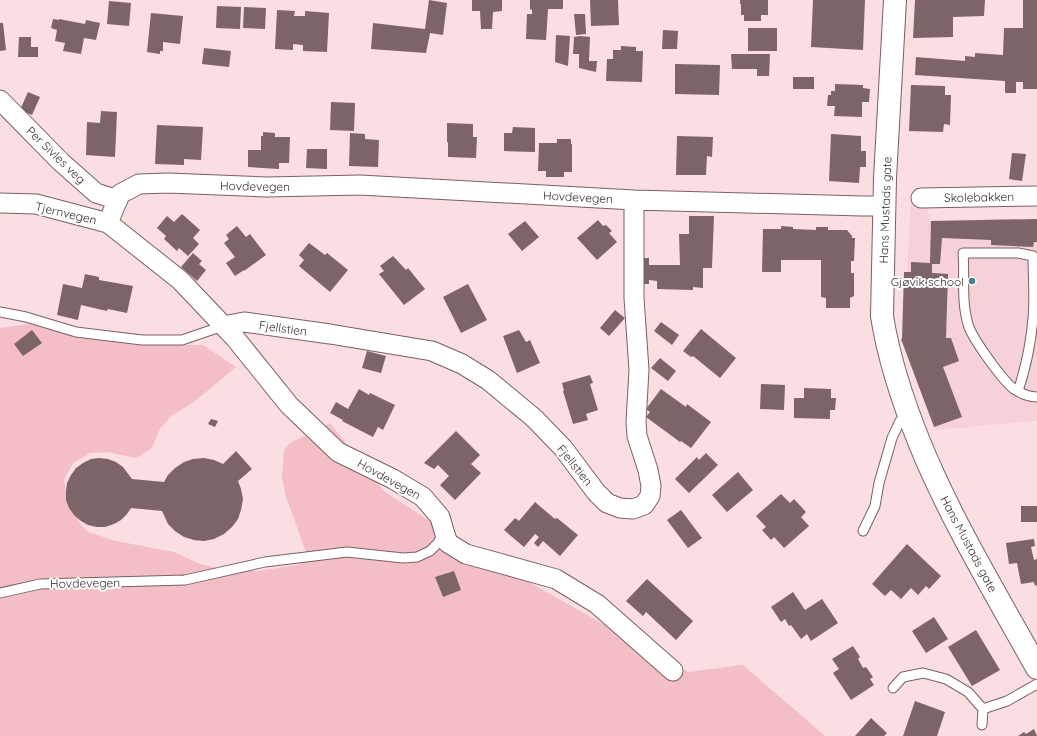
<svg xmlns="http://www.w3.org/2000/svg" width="1037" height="736" viewBox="0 0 1037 736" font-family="Quicksand,sans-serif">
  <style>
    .built { fill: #f6d1d7 }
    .green { fill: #f3bec6 }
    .building { fill: #7c6467 }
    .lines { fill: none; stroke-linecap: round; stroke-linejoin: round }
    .service-casing { stroke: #786063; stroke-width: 11 }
    .minor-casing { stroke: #786063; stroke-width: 21 }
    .secondary-casing { stroke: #786063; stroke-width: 24 }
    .service { stroke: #fff; stroke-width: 9 }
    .minor { stroke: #fff; stroke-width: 19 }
    .secondary { stroke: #fff; stroke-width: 22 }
    .poi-dot { fill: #418294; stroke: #fff; stroke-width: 1.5 }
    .labels { text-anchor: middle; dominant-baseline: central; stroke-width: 4; stroke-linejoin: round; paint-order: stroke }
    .street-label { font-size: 12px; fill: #362b2c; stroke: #fff }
    .poi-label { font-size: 12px; fill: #362b2c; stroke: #fff; text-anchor: end }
  </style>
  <rect width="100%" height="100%" fill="#fadee2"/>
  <path class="built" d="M918 191H924L930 221 1037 219V421H1033L936 430 904 341 911 196Z"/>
  <path class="green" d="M28 324 75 326 133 345H203L236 367 194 402 171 416 159 430 152 448 136 458 108 452 90 453 73 463 64 480 68 499 81 525 88 532 116 541 174 552 200 564 229 571H258L297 565 306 562V552L286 497 282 477 284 450 290 443 330 423 385 492 488 559 688 672 743 665 825 736H0V328Z"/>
  <path class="building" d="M429 0 447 3 443 35 430 33 426 53 371 49 373 23 425 29Z
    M472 0H502V11L493 12 492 29H481L480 11H472Z
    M530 0H563V9H548L546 40 526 39 527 14H532V9L530 10Z
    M590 0H618L619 25 591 26Z
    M740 0H768V15H761V21H744V15H741V4H740Z
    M813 0H865L863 50 811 47Z
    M915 0H985L984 16 953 17V37L913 38Z
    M1023 0H1037V89H1023V82H1016V93H1005V81L915 75 916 57 965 61V56L975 57V53L1003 55 1004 28H1023Z
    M109 1 131 3 129 26 107 24Z
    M217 6 241 7 240 29 216 28Z
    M244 7 266 8 265 29 243 28Z
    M277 10 295 11 294 16H305V11L329 13 327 52 303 51V45L293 44V50L275 49Z
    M151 13 183 16 180 44 163 42V51H160V54L147 52Z
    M574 14H585L586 34 576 35Z
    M53 19 59 20V19L85 24 86 20 100 23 96 40 84 38 81 54 63 51 65 43 55 41 57 30 51 28Z
    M0 23H3L6 50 0 51Z
    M748 28H777V51H748Z
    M663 30 678 31 677 49H662Z
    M556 35 570 36 568 66 555 62Z
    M580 36 590 37 589 61H597L596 72 579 68V54H573L574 37Z
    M19 37H31V47H38V57H18Z
    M621 46 636 47V51H643L642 82 606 81 607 59H613V50H621Z
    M204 48 231 51 229 67 202 64Z
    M731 54H770L769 76H757V69H732Z
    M675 64 720 65 719 95 675 94Z
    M793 77H814V89H793Z
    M835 84 863 85V88L870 89 869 102H862V117L834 116 835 106H827L828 95H831V91H835Z
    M911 85 945 86V95H951L950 125 944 124 943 132 909 131Z
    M28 92 40 97 32 115 20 110Z
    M331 102 355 103 354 131 330 130Z
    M101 111 117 112 115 157 86 155 87 122 100 123Z
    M447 123 473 124V137H477L476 158 448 157V142H447Z
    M157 125 203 127 201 160 184 159V165L155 164Z
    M513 127 535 128V152L504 151V133H512Z
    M263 132 275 133V137H290L289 163H279V169L248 167V150H261V136H263Z
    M350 133 365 134V139L379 140 378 167 349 166Z
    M831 134 861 136V151H866V167H860L859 183 829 181Z
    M677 136 713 137 712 157 707 156 706 175H676Z
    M557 139H571V144H572V172H564V177H546V171H538L539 143H557Z
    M307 149H327V169L306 168Z
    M1012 153 1026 154 1022 181 1009 179Z
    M182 214 200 230 193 238 199 244 188 256 179 248 177 251 164 239 166 236 157 228 167 216 174 222Z
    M689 216H714L712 268H703V288L693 287V290L657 289V281L649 280V284H643L644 258H649V265H680L679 234H689Z
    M1037 219V242H1034L1033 247 991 245V240L942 238 940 264H932V273L948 274 946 338H951L959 361 943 367 962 417 934 427 901 339H902L904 272H911V262L930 263 931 221Z
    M598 220 603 226 606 225 612 231 609 233 617 242 597 260 577 238Z
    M525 221 539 237 522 251 508 234Z
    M237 226 246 237 250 234 266 255 244 271V270L235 276 226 263 235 257 224 243 229 239 226 235Z
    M781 226 793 227V229L816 230V227H828V230H847L852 236V238H855L854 261H851V273H854V296L850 298V308H826V298L821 297V260H781V272H762L763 229H781Z
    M309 243 325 255 327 253 348 270 330 292 299 266 304 260 299 255Z
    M193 253 202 261 199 264 206 270 197 281 181 267Z
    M393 256 406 270 408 268 425 289 404 305 379 274 384 271 380 266Z
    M85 274 99 277V280L133 286 127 313 108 309 107 311 81 305 78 320 57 315 63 284 82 288Z
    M468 284 487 320 461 333 443 297Z
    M615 310 625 318 609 336 600 328Z
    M661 322 679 335 672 345 654 331Z
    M701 329 736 358 720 378 693 356 691 357 683 351Z
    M32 330 42 343 23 356 14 344Z
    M519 330 526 342 530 340 540 363 517 373 503 336Z
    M367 351 386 356 381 373 362 368Z
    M660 358 676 371 668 381 651 368Z
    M590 375 593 383 590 384 598 410 586 414 588 420 573 424 563 391H564L562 383Z
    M761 384 785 385 784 410 760 409Z
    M804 388 831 389V398H836L835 410H830V419L794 418V398H804Z
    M359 389 369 395 370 393 395 405 383 430 378 427 373 437 342 421 343 420 330 413 336 402 348 409Z
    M661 389 686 407 687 404 711 422 691 448 681 441 680 442 646 417 650 412 646 409Z
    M211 419 218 421 215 427 208 424Z
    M456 431 480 455 471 464 481 473 455 500 440 485 449 476 438 465 434 469 424 463Z
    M236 451 252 469 238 481 241 489 243 499 241 510 238 519 232 527 224 534 214 539 204 541 194 540 184 537 175 531 168 524 162 511 131 508 127 514 121 520 114 524 105 527H97L88 525 81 521 74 515 69 508 66 500V491L67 483 71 475 76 468 83 463 91 459 99 458 108 459 116 462 123 467 132 479 164 482 168 475 175 468 184 462 193 459 204 458 214 460 223 464Z
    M706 453 718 465 689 493 675 479 697 457 699 460Z
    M738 472 753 490 727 512 712 495Z
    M781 494 790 503 794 499 806 512 801 517 809 526 784 548 774 537 771 540 762 530 766 527 756 516Z
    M535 502 555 519 557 518 578 535 560 556 543 541 538 547 534 543 539 537 535 534 524 547 504 530 515 518 519 521Z
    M1021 506H1037V522H1021Z
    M681 510 702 538 688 548 667 520Z
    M1034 539 1035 546 1031 547 1034 560 1037 559V585L1035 586 1034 582 1021 584 1017 563 1009 564 1006 543Z
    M907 544 941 576 929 589 926 586 918 595 911 588 901 599 891 590 885 596 872 584Z
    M454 571 461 590 443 597 435 577Z
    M647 579 693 621 676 640 646 612 643 616 626 601Z
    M793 592 805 610 822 599 838 623 811 641 807 634 801 639 791 625 789 626 785 619 781 622 771 607Z
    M934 617 948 639 926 653 912 631Z
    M976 630 1000 670 972 686 948 647Z
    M853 646 860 657 858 659 863 668 866 667 873 677 870 679 874 685 851 700 833 673 839 669 832 659Z
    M915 701 945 712 937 736H903Z
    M871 718 887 733 884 736H855Z
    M1034 729 1037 736H1018L1024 732 1026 734Z"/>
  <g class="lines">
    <defs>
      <path id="service" d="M0 312 26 317 76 332 142 340H182L223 326
        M1018 391C1026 367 1031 343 1033 318 1035 297 1033 277 1033 256L1018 253H963C965 276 961 301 968 324 971 337 1003 381 1014 389 1022 394 1028 397 1037 397
        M863 531 875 506 879 483 892 438 900 421 909 416
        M0 593 40 584 185 580 265 562 347 552 403 558 417 557 430 551 438 543 443 533
        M893 688 903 677 923 673 946 679 968 692 983 709
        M982 725 983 709 1007 701 1037 684"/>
      <path id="minor" d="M0 100 61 162 96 193 118 200
        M921 198 1037 196
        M0 203 36 204 108 223 180 280 235 338 289 405 338 452 393 479 423 497 440 517 444 531 448 543 466 554 556 579 597 604 673 671
        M108 223 120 194 139 184 168 183 267 187 360 185 634 200 862 206H885
        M223 326 244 322 330 334 432 351 462 364 488 380 534 418 563 448 596 492 607 503 620 508 633 509 644 505 650 496 651 486 648 470 637 436 636 422 639 370 634 298V200"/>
      <path id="secondary" d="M895 0 885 178 882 316C889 361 903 402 920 444 952 522 996 594 1037 668"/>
    </defs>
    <use href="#service" class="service-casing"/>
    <use href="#minor" class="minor-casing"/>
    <use href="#secondary" class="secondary-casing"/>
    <use href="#service" class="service"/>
    <use href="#minor" class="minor"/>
    <use href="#secondary" class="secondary"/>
  </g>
  <circle class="poi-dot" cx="972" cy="281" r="4"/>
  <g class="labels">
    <g class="street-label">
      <text transform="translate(56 155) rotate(44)">Per Sivles veg</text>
      <text transform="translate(255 186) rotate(1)">Hovdevegen</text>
      <text transform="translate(578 197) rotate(3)">Hovdevegen</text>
      <text transform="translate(979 197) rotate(-1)">Skolebakken</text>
      <text transform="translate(885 210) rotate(-88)">Hans Mustads gate</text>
      <text transform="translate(66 213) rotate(13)">Tjernvegen</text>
      <text transform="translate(283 328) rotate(8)">Fjellstien</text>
      <text transform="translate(575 465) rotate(51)">Fjellstien</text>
      <text transform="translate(389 479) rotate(29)">Hovdevegen</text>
      <text transform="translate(969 544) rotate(62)">Hans Mustads gate</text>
      <text transform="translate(85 583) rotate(-1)">Hovdevegen</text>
    </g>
    <g class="poi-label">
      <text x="964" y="281">Gjøvik school</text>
    </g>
  </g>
</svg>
